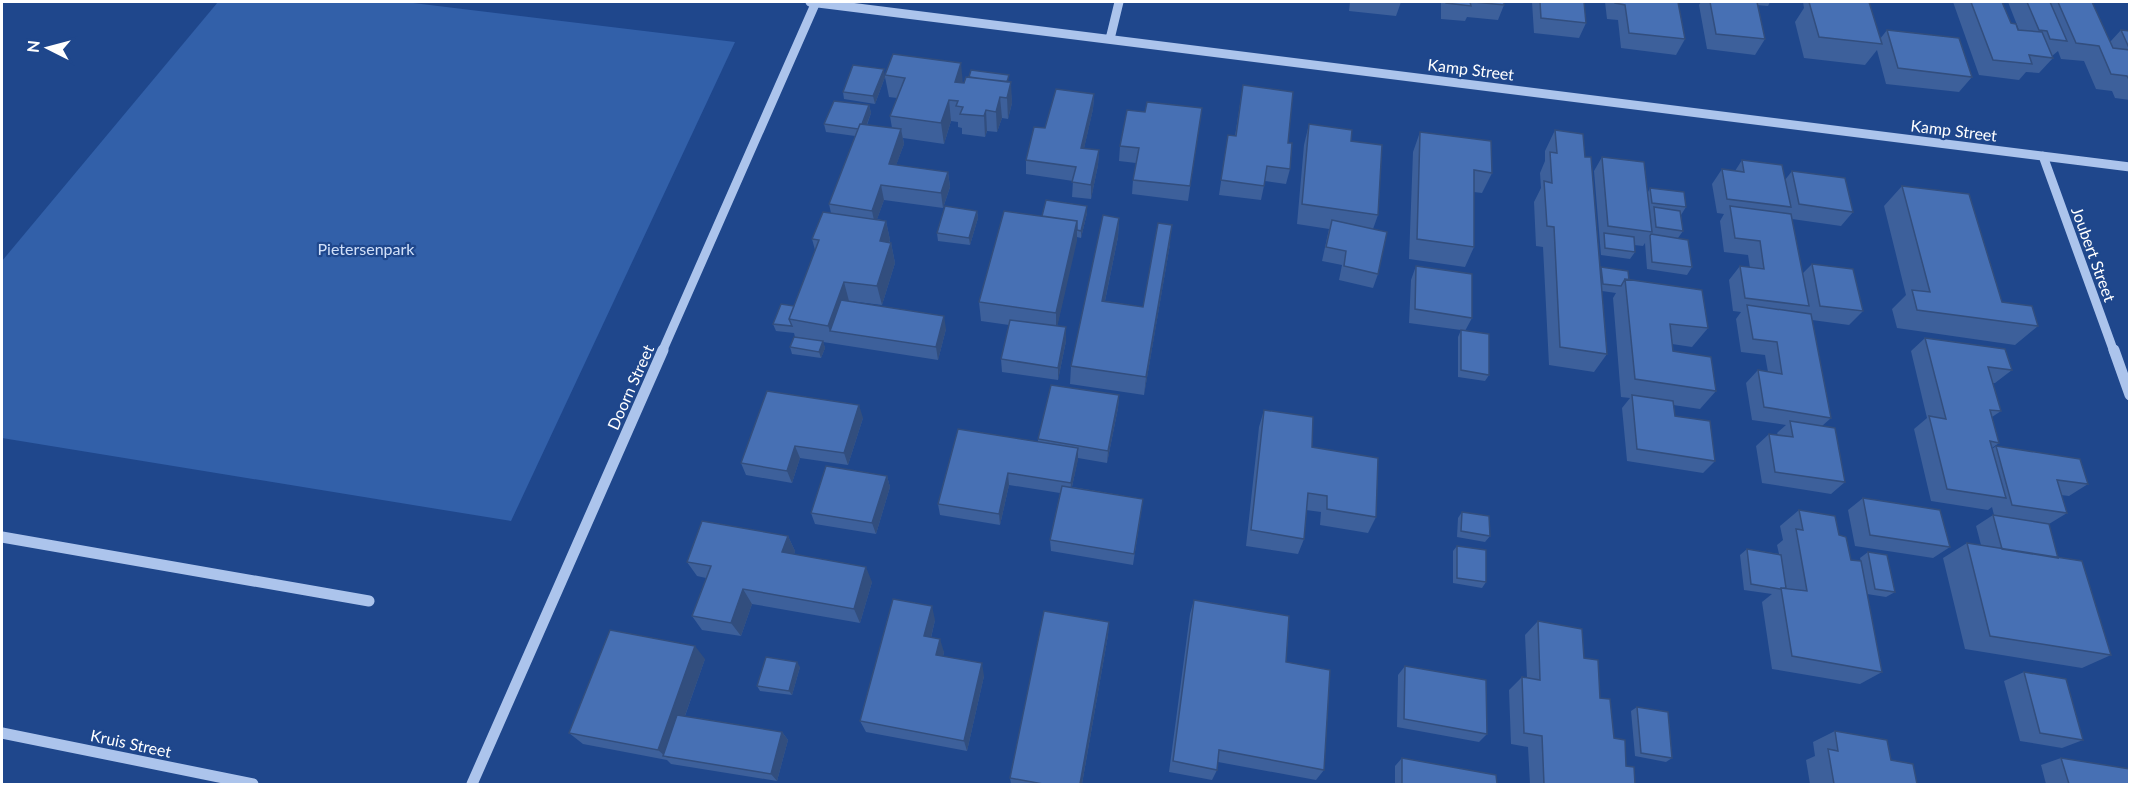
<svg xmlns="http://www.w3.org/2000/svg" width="2131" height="786" viewBox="0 0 2131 786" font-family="Lato,sans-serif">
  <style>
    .green { fill: #3260a9 }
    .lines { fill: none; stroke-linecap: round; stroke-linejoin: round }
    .minor-far1 { stroke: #acc4ec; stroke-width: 9 }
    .minor { stroke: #acc4ec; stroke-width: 11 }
    .wall { fill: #3d609b }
    .shaded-wall { fill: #324e7e }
    .building { fill: #4770b4; stroke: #324e7e; stroke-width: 1.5 }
    .labels { text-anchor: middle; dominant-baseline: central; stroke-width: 4.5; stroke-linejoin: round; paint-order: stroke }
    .street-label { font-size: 16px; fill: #fff; stroke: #1f478c }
    .park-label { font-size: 16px; fill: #d1e0f9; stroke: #1f478c }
  </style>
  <rect width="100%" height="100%" fill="#1f478c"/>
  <path class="green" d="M218 2H405L735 42 511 521 2 438V261Z"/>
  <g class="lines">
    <path class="minor-far1" d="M810 2 2130 167
      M1110 39 1119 2
      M2043 156 2114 352
      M662 352 816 2"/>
    <path class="minor" d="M2114 350 2130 395
      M2 537 369 601
      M2 733 253 784
      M472 784 663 350"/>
  </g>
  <path class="wall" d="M1350 2H1401L1396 16 1349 11Z
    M1441 2H1504V5L1498 20 1467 17 1465 21 1441 19Z
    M1532 2H1584L1586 23 1579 38 1534 33Z
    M1605 2H1678L1685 39 1676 55 1621 48 1618 20 1607 19Z
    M1701 2H1770L1768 6 1757 5 1765 39 1755 55 1707 49 1699 5Z
    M1803 2H1869L1880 39 1887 30 1972 77 1959 92 1886 84 1877 50 1865 65 1804 58 1795 22 1804 8Z
    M1953 2H2002L2011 23 2019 30 2008 2H2050L2051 3 2053 2H2092L2110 42 2121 30 2130 31V100L2115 98 2112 91 2096 89 2084 61 2061 59 2058 51 2052 56 2053 58 2039 73 2026 72 2019 80 1979 75Z
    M885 75 963 83 1010 82 1012 103 1008 119 1002 118 997 132 987 131 985 137 962 134V128L958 127V122L951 121 944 144 903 138 904 144 896 165 948 172 950 187 943 208 884 200 877 219 886 221 890 240V243H891L895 263 882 305 849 301 946 329 938 360 823 342 825 348 821 358 792 354 790 347 795 337 794 333 776 331 773 324 794 306 815 250 812 239 831 213 829 204 855 136 826 132 824 124 869 105 871 113 867 125 892 128 890 116 897 98 889 97 885 77 875 104 844 99 843 92Z
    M1243 85 1288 143 1290 169 1286 184 1265 181 1261 200 1219 195 1228 135 1235 136Z
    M1094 94 1093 109 1084 148 1099 150 1098 165 1091 199 1072 197 1073 181 1026 174V160L1045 128Z
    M1202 108 1188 201 1132 194 1133 180 1136 163 1119 161 1120 146 1145 112Z
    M1309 124 1351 141 1378 215 1373 229 1378 274 1373 288 1339 280 1342 265 1322 261 1329 229 1297 224 1304 145Z
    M1555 130 1585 157 1600 268 1601 267 1629 280 1708 328 1692 347 1672 344 1673 351 1716 391 1700 409 1673 405 1675 416 1715 461 1703 473 1627 461 1622 408 1630 398 1621 397 1613 298 1616 293 1602 291 1607 354 1594 372 1549 365 1543 247 1536 246 1534 202 1541 188 1540 173 1545 161V151Z
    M1420 132 1492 173 1482 193 1474 192V247L1465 267 1409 259 1413 152Z
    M1602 157 1648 192 1650 188 1686 207 1681 215 1683 231 1678 238 1692 267 1687 275 1647 269 1645 243 1643 246 1634 245 1635 252 1630 259 1601 255 1594 171Z
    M1742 160 1785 180 1792 171 1853 212 1841 226 1792 219 1802 274 1812 264 1863 311 1849 325 1812 320 1831 418 1822 426 1845 482 1831 494 1762 483 1756 446 1769 434 1778 435 1777 433 1786 425 1752 420 1746 383 1758 370 1768 372 1765 355 1741 352 1736 319 1741 312 1733 311 1729 280 1740 266 1750 268 1748 255 1724 252 1720 221 1724 214 1717 213 1712 184 1722 169 1735 171Z
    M1902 186 2002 302 2038 326 2015 345 1897 328 1892 309 1906 295 1884 206Z
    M977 211 978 218 970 245 938 241 937 233Z
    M1087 213 1081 238 1077 237 1057 326 1066 327V341L1058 380 1002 372 1001 359 1009 325 981 321 979 302 1042 216Z
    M1119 218 1118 237 1105 301 1143 307 1170 244 1144 395 1070 384 1071 366Z
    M1416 266 1472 318 1465 331 1489 375 1485 381 1458 377V337L1461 330 1409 323 1411 280Z
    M1925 338 2012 370 1995 383H1992L2001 411 1992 417 1999 443 1992 448V449L1996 446 2088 484 2069 496 2061 495 2067 513 2049 524 2058 558 2111 655 2082 668 1965 649 1943 558 1967 543 1981 545 1976 526 1993 515H1994L1992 507 1988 510 1931 501 1914 429 1927 418 1911 351Z
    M1119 395 1118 408 1107 463 1078 458 1072 487 1143 499 1133 565 1051 551 1050 540 1060 493 1009 485 1000 525 940 515 938 504 1038 442V439Z
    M1264 410 1312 447 1376 517 1368 533 1320 525 1321 512 1306 510 1304 539 1298 554 1246 546 1259 427Z
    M863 418 848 465 800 458 792 483 746 475 741 463Z
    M887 476 890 487 876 534 815 524 811 513Z
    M1863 498 1950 547 1933 558 1855 546 1848 510Z
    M1799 510 1839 535 1851 560 1861 561 1860 558 1868 552 1895 592 1886 597 1867 594 1882 672 1860 684 1772 669 1762 602 1772 594 1744 590 1740 555 1747 549 1779 554 1777 545 1783 540 1780 526Z
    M1462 512 1490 536 1485 542 1457 537 1458 518Z
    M788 536 795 551 794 554 872 582 860 623 752 604 741 636 702 630 692 616 706 578 697 576 687 562Z
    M1457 546 1486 582 1482 588 1453 583V551Z
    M1194 600 1324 770 1316 780 1218 762 1217 770 1212 780 1169 772 1190 614Z
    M935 620 931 638 944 652 943 656 984 676 967 751 866 732 860 721Z
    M1538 621 1584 658 1600 698 1614 738 1635 784H1530L1528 747 1511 744 1509 690 1522 677 1527 678 1525 635Z
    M1109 622 1108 635 1082 784H1011L1010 778Z
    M705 659 685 716 782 732 788 740 777 781 671 764 667 760 583 744 569 733Z
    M1405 666 1487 734 1479 742 1397 727 1398 675Z
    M800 667 792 695 760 691 757 686Z
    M2024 672 2083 740 2062 748 2020 741 2004 681Z
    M1637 707 1672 758 1666 762 1635 756 1631 711Z
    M1835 731 1891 760 1917 784H1810L1806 760 1815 756 1813 742Z
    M1402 758 1497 784H1395V766Z
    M2061 758 2130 784H2046L2041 765Z"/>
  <path class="shaded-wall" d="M961 63 963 84 955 82Z
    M884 69 885 77 875 104 873 96Z
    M1011 82 1012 103 1008 119 1007 98Z
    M1094 94 1093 109 1081 162V148Z
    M1000 97 1002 118 997 132 996 112Z
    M949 100 951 121 944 144 941 123Z
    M869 105 871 113 862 137 861 129Z
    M986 110 987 131 985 137 984 116Z
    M901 129 904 144 891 179 889 164Z
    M1099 150 1098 165 1091 199V185Z
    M948 172 950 187 943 208 941 193Z
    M881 185 884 200 875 225 872 211Z
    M1087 206V213L1081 238V231Z
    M977 211 978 218 970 245 969 238Z
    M1119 218 1118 237 1101 320 1102 301Z
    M886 221 890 240 884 261 880 241Z
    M1077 221V241L1056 332V313Z
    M1172 225 1170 244 1144 395 1146 377Z
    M891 243 895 263 882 305 877 286Z
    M844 282 849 301 838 332 830 331 828 326Z
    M944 316 946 329 938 360 936 347Z
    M1066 327V341L1058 380V368Z
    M823 341 825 348 821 358 819 352Z
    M1119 395 1118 408 1107 463 1108 451Z
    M859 405 863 418 848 465 844 453Z
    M795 446 800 458 792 483 787 471Z
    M1078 448V460L1070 495 1071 483Z
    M1008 473 1009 485 1000 525 999 514Z
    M887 476 890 487 876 534 872 523Z
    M788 536 795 551 790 567 782 552Z
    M866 567 872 582 860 623 854 609Z
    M743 589 752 604 741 636 731 623Z
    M932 606 935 620 928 650 924 636Z
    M1109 622 1108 635 1082 784H1080Z
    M940 639 944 652 940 668 936 655Z
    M695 646 705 659 670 758 666 757 658 750Z
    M797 662 800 667 792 695 789 691Z
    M982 663 984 676 967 751 964 741Z
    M782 732 788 740 777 781 771 774Z"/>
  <path class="building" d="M1446 2H1470L1471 6 1446 3Z
    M1474 2H1504V5Z
    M1540 2H1584L1586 23 1541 18Z
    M1614 2H1678L1685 39 1629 33 1625 5 1615 3Z
    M1710 2H1757L1765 39 1716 34Z
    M1809 2H1869L1882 44 1819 37Z
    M1971 2H2002L2011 23 2016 24 2018 30 2042 32 2053 58 2029 55 2032 64 1993 60Z
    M2027 2H2050L2067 41 2050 39 2047 31 2039 30Z
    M2058 2H2092L2113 48 2130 50V81L2127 76 2111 74 2099 46 2076 43Z
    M1887 30 1959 38 1972 77 1898 68Z
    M2121 30 2130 31V50Z
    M893 54 961 63 955 82 964 83 966 77 1011 82 1007 98 1000 97 996 112 986 110 984 116 960 114 963 107 956 106 958 101 949 100 941 123 890 116 905 78 885 75Z
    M853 65 884 69 873 96 843 92Z
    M971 70 1009 75 1007 82 969 77Z
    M1243 85 1293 92 1288 143H1292L1290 169 1267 166 1264 186 1221 180 1228 135 1236 136Z
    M1056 89 1094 94 1081 148 1099 150 1091 185 1072 182 1076 167 1026 160 1034 127 1045 128Z
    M834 101 869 105 862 124H860L858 129 824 124Z
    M1147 102 1202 108 1190 186 1133 180 1139 148 1120 146 1127 110 1145 112Z
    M860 124 901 129 889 164 948 172 941 193 881 185 872 211 829 204Z
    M1309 124 1352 130 1351 141 1382 145 1378 215 1302 204Z
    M1555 130 1583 134 1585 157H1591L1607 354 1560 347 1554 227 1547 226 1544 181 1552 183 1550 152 1557 153Z
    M1420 132 1491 141 1492 173 1474 170V247L1417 239Z
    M1602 157 1644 162 1652 232 1608 226Z
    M1742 160 1782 165 1791 207 1727 199 1722 169 1744 172Z
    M1792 171 1845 178 1853 212 1799 204Z
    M1902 186 1969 194 2002 302 2032 306 2038 326 1917 310 1912 290 1930 292Z
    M1650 188 1684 192 1686 207 1652 203Z
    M1046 200 1087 206 1081 231 1077 230V221L1042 216Z
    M945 206 977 211 969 238 937 233Z
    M1730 206 1791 214 1809 306 1745 298 1740 266 1764 269 1760 241 1735 238Z
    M1654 207 1680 211 1683 231 1656 227Z
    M1004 211 1077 221 1056 313 979 302Z
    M823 212 886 221 880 241 891 243 877 286 844 282 828 326 789 319 819 240 812 239Z
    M1103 215 1119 218 1102 301 1143 307 1158 223 1172 225 1146 377 1071 366Z
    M1332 220 1387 232 1378 274 1344 266 1346 251 1326 247Z
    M1604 233 1634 237 1635 252 1605 248Z
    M1651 234 1688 240 1692 267 1652 262 1650 236Z
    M1812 264 1853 269 1863 311 1820 306Z
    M1416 266 1472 274V318L1415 309Z
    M1601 267 1628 271 1629 280 1625 279 1621 286 1603 284Z
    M1625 279 1702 290 1708 328 1670 324 1673 351 1711 357 1716 391 1635 379Z
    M841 300 944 316 936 347 830 331Z
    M781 304 794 306 789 319 792 326 773 324Z
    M1747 305 1811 314 1831 418 1764 407 1758 370 1782 374 1777 342 1753 339Z
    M1010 320 1066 327 1058 368 1001 359Z
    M1461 330 1489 334V375L1461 370Z
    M794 337 823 341 819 352 790 347Z
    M1925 338 2005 349 2012 370 1988 367 2001 411 1990 410 1999 443 1990 441 2006 498 1947 489 1929 416 1946 419Z
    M1051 385 1119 395 1108 451 1038 439Z
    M767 391 859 405 844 453 795 446 787 471 741 463Z
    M1632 395 1673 401 1675 416 1710 421 1715 461 1637 449Z
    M1264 410 1313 417 1312 447 1378 458 1376 517 1327 509V496L1308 493 1304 539 1251 530Z
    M1790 421 1835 428 1845 482 1775 472 1769 434 1793 437Z
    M958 429 1078 448 1071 483 1008 473 999 514 938 504Z
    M1996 446 2080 459 2088 484 2057 480 2067 513 2012 505Z
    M826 466 887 476 872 523 811 513Z
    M1062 486 1143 499 1134 554 1050 540Z
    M1863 498 1940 510 1950 547 1870 535Z
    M1799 510 1835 516 1839 535 1846 537 1851 560 1861 561 1882 672 1792 656 1781 588 1807 591 1796 529 1803 530Z
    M1462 512 1489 516 1490 536 1461 531Z
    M1993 515 2049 524 2058 558 2002 549Z
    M702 521 788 536 782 552 866 567 854 609 743 589 731 623 692 616 711 566 687 562Z
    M1967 543 2082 561 2111 655 1990 636Z
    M1457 546 1486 550V582L1457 578Z
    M1747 549 1781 555 1786 588H1781L1780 589 1751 584Z
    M1868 552 1887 555 1895 592 1875 589Z
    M893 599 932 606 924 636 940 639 936 655 982 663 964 741 860 721Z
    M1194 600 1289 616 1286 662 1330 670 1324 770 1219 750 1217 770 1173 761Z
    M1044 611 1109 622 1080 784H1043L1010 778Z
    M1538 621 1582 629 1584 658 1598 660 1600 698 1610 699 1614 738 1625 740 1626 766 1634 767 1635 784H1544L1542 736 1524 733 1522 677 1540 680Z
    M610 630 695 646 658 750 569 733Z
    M766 657 797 662 789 691 757 686Z
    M1405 666 1486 680 1487 734 1404 719Z
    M2024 672 2066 679 2083 740 2040 733Z
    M1637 707 1668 712 1672 758 1641 753Z
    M677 715 782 732 771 774 663 756Z
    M1835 731 1887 740 1891 760 1913 764 1917 784H1834L1828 749 1838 751Z
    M1402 758 1496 775 1497 784H1402Z
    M2061 758 2130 769V784H2069Z"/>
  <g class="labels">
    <g class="street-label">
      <text transform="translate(1471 69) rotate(7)">Kamp Street</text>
      <text transform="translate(1954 130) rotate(7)">Kamp Street</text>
      <text transform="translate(2094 254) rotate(70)">Joubert Street</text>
      <text transform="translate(630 387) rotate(-66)">Doorn Street</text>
      <text transform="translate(131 743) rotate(12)">Kruis Street</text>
    </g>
    <g class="park-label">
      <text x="366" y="248">Pietersenpark</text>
    </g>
  </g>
  <rect width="2131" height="786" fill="none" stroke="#ffffff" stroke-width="6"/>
  <g transform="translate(48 48) rotate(276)" stroke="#1f478c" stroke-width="4.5" paint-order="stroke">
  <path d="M0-4.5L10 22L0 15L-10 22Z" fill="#ffffff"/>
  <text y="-9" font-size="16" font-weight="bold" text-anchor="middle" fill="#ffffff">N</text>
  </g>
</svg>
